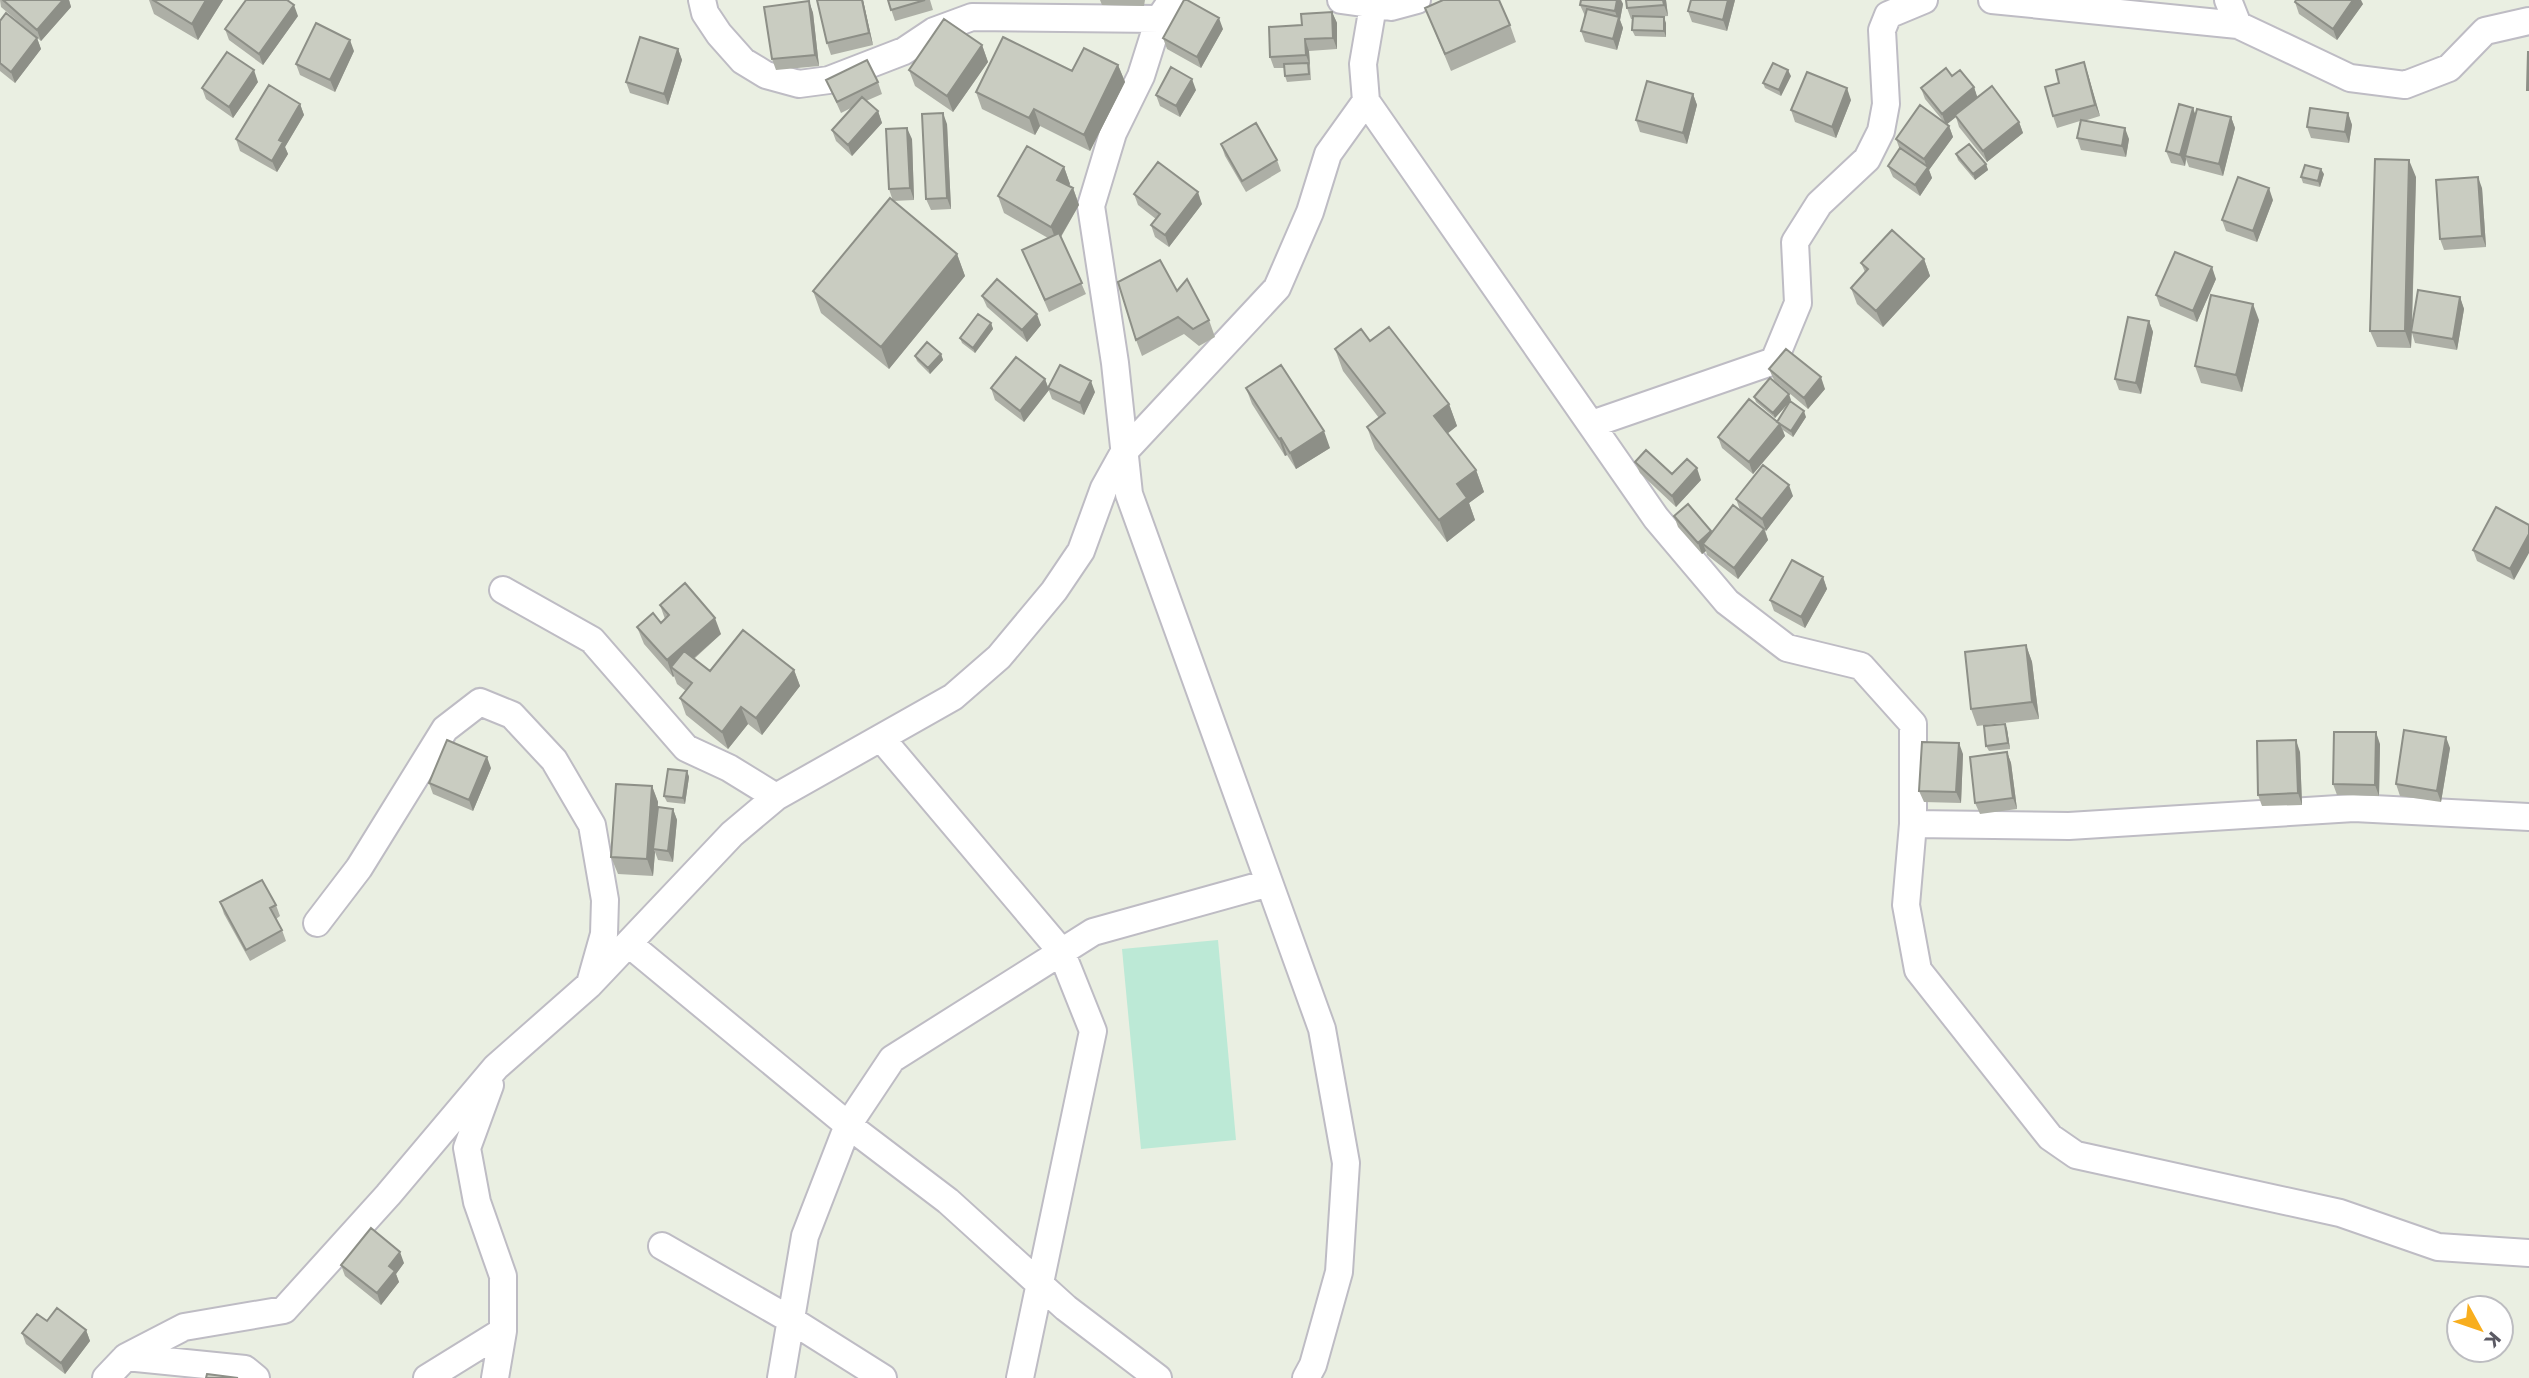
<svg xmlns="http://www.w3.org/2000/svg" width="2529" height="1378" viewBox="0 0 2529 1378" font-family="Jost,sans-serif">
  <style>
    .green { fill: #bce9d6 }
    .lines { fill: none; stroke-linecap: round; stroke-linejoin: round }
    .street-casing { stroke: #bebcc4; stroke-width: 30 }
    .street { stroke: #fff; stroke-width: 26 }
    .wall { fill: #adafa6 }
    .shaded-wall { fill: #8d8f87 }
    .building { fill: #c9ccc1; stroke: #8d8f87; stroke-width: 2 }
  </style>
  <rect width="100%" height="100%" fill="#eaefe2"/>
  <path class="green" d="M1218 940 1236 1140 1141 1149 1122 949Z"/>
  <g class="lines">
    <defs>
      <path id="street" d="M702 0 705 13 719 34 743 61 766 75 799 84 829 80 904 51 934 31 972 17 1159 19
        M1172 0 1159 19 1141 76 1113 133 1091 206 1115 363 1129 494 1322 1029 1346 1163 1339 1272 1313 1365 1306 1378
        M1341 0 1391 7 1417 0
        M1992 0 2238 25
        M2228 0 2238 25 2350 78 2405 85 2449 68 2485 31 2529 21
        M1366 101 1363 64 1374 0
        M1592 424 1774 361 1798 303 1795 242 1819 204 1867 159 1881 131 1886 104 1882 30 1888 15 1924 0
        M503 590 592 640 686 748 729 768 776 797
        M881 738 1061 951 1093 1031 1020 1378
        M1913 824 2069 826 2354 808 2529 817
        M317 923 359 868 445 729 480 702 512 715 554 760 592 825 605 900 604 934 591 980
        M629 944 848 1125 948 1201 1066 1308 1158 1378
        M490 1085 467 1148 477 1202 503 1276V1331L495 1378
        M662 1246 791 1320 883 1378
        M126 1357 245 1369 256 1378
        M106 1378 126 1357 184 1327 284 1310 388 1195 496 1067 589 985 732 834 776 797 953 697 999 657 1054 591 1081 551 1104 488 1124 452 1277 288 1310 212 1328 154 1366 101 1656 518 1727 602 1787 648 1861 666 1913 724V824L1906 905 1918 970 2050 1137 2076 1155 2340 1213 2438 1247 2529 1253
        M427 1378 503 1331
        M781 1378 805 1236 848 1125 892 1059 1093 932 1269 883"/>
    </defs>
    <use href="#street" class="street-casing"/>
    <use href="#street" class="street"/>
  </g>
  <path class="wall" d="M0 0H69L71 7 41 41 1 7Z
    M149 0H223L198 40 154 14Z
    M863 0 873 45 831 55 827 43Z
    M888 0H930L933 10 895 21Z
    M1100 0H1145L1144 6 1102 5Z
    M1581 0H1621L1623 4 1620 20 1623 28 1617 50 1585 42 1581 31 1585 16 1580 5Z
    M1626 0H1666L1668 16 1654 17 1666 23V37L1635 36 1632 30 1633 19H1631L1627 8Z
    M1735 0 1727 31 1692 22 1688 11Z
    M809 1 813 13 819 66 776 70 772 59Z
    M2295 2 2363 4 2337 40 2299 14Z
    M1425 8 1510 25 1516 42 1451 71Z
    M1332 12 1337 23V49L1309 51 1311 80 1287 82 1285 76 1284 68H1274L1270 57 1302 25Z
    M298 16 263 65 229 40 225 29Z
    M0 21 37 38 41 49 15 83 0 71Z
    M1223 29 1201 68 1167 49 1163 38Z
    M982 45 988 62 953 112 915 86 909 70Z
    M678 49 682 60 668 105 630 93 626 82Z
    M354 51 335 92 300 75 296 64Z
    M2084 62 2100 116 2084 121 2129 139 2126 157 2081 150 2077 138 2080 121 2057 128 2053 116 2059 83Z
    M1118 65 1125 82 1090 151 1040 126 1035 135 982 109 976 92 1072 71Z
    M1791 76 1781 96 1765 88 1763 83Z
    M1952 76 1974 87 1977 98 2019 122 2023 133 1987 162 1959 127 1956 117 1947 124 1949 126 1953 137 1929 170 1932 178 1920 196 1893 177 1888 166 1900 150 1896 139 1944 122 1925 99 1921 88Z
    M826 80 878 82 882 94 866 101 878 111 882 123 852 156 836 141 832 130 851 108 841 113Z
    M258 82 233 118 206 99 202 88Z
    M1196 90 1180 117 1160 106 1156 95Z
    M1693 94 1697 105 1687 144 1640 132 1636 120Z
    M1851 100 1836 138 1795 122 1791 110Z
    M300 104 304 115 285 147 288 154 277 172 240 151 236 139Z
    M2193 108 2195 115 2231 117 2235 128 2223 176 2189 167 2186 159 2185 166 2171 163 2166 151Z
    M2348 113 2352 125 2349 143 2311 138 2307 127Z
    M947 124 951 209 931 210 926 199Z
    M912 139 914 200 893 201 889 189Z
    M1221 144 1277 160 1281 171 1246 192 1225 156Z
    M1956 154 1986 164 1988 170 1975 180 1958 160Z
    M1064 167 1070 184 1069 186 1073 188 1079 205 1061 237 1086 294 1049 312 1022 250 1048 238 1004 213 998 196Z
    M2324 174 2320 187 2303 183 2301 177Z
    M2416 177 2412 329 2460 297 2464 309 2457 350 2415 343 2412 333 2411 348 2377 347 2370 331Z
    M2482 188 2486 247 2444 250 2440 239Z
    M1134 194 1202 204 1169 247 1155 237 1151 225 1156 219 1138 205Z
    M2273 200 2257 242 2226 231 2222 220Z
    M957 254 965 276 889 369 821 313 813 291Z
    M1924 259 1930 276 1883 327 1857 304 1851 288 1865 272 1861 263Z
    M2216 279 2197 322 2160 306 2156 295Z
    M1177 291 1209 320 1215 337 1199 346 1184 334 1142 356 1136 340Z
    M982 296 1041 325 1027 342 987 307Z
    M2259 320 2242 392 2201 383 2195 366Z
    M2149 321 2153 332 2141 394 2119 390 2115 379Z
    M991 323 993 329 975 353 962 343 960 338Z
    M1370 341 1449 404 1457 426 1447 433 1476 470 1484 492 1469 503 1475 520 1447 542 1375 449 1367 427 1379 418 1343 371 1335 349Z
    M941 354 943 360 930 374 917 361 915 356Z
    M1769 369 1825 389 1808 409 1774 380Z
    M1045 379 1049 390 1024 422 995 400 991 388Z
    M1048 388 1095 392 1084 415 1052 399Z
    M1246 388 1330 448 1296 469 1287 455 1285 456 1252 404Z
    M1754 397 1791 400 1775 418 1756 402Z
    M1806 417 1793 437 1783 430 1785 436 1753 474 1722 448 1718 437 1777 421Z
    M1635 462 1672 474 1701 480 1676 507 1640 473Z
    M1793 496 1766 531 1765 530 1768 540 1738 579 1707 555 1706 551 1702 554 1678 527 1674 516 1711 531 1712 532 1740 510 1736 499Z
    M2496 507 2514 580 2477 561 2473 550Z
    M1823 577 1827 589 1805 628 1774 611 1770 600Z
    M660 605 721 634 694 659 710 671 794 670 800 686 762 735 748 724 728 749 686 715 680 698 686 691 677 684 674 676 673 677 644 644 637 627 661 623 665 619Z
    M2026 645 2032 662 2039 719 1977 726 1971 709Z
    M2005 724 2007 729 2010 749 1989 751 1986 746Z
    M2380 744 2379 796 2337 795 2333 784Z
    M2450 748 2441 802 2400 796 2396 784Z
    M2007 752 2011 763 2017 809 1980 814 1975 803Z
    M2300 752 2302 805 2262 806 2258 795Z
    M1963 754 1961 803 1924 802 1919 791Z
    M491 768 473 811 433 794 429 783Z
    M687 771 689 777 685 804 667 802 664 796Z
    M652 786 658 802 656 821 673 809 677 820 673 862 658 860 655 852 653 876 618 874 611 857Z
    M220 902 276 905 280 916 276 919 282 930 286 941 250 961 224 914Z
    M404 1263 396 1274 399 1282 381 1305 345 1276 341 1265Z
    M47 1321 86 1330 90 1341 65 1374 26 1344 22 1333Z"/>
  <path class="shaded-wall" d="M63 0H69L71 7 41 41 37 30Z
    M206 0H223L198 40 192 24Z
    M862 0H863L873 45 869 33Z
    M1617 0H1621L1623 4 1620 20 1623 28 1617 50 1613 39 1618 20 1615 11Z
    M1663 0H1666L1668 16 1664 5Z
    M1728 0H1735L1727 31 1723 20Z
    M2353 0H2361L2363 4 2337 40 2333 29Z
    M809 1 813 13 819 66 815 55Z
    M294 5 298 16 263 65 259 54Z
    M1332 12 1337 23V49L1333 38Z
    M1664 17 1666 23V37L1664 31Z
    M1219 18 1223 29 1201 68 1197 57Z
    M37 38 41 49 15 83 11 72Z
    M1305 39 1309 51 1310 66 1306 55Z
    M350 40 354 51 335 92 330 80Z
    M982 45 988 62 953 112 947 96Z
    M678 49 682 60 668 105 664 94Z
    M2084 62 2088 74 2100 116 2095 105Z
    M1118 65 1125 82 1090 151 1084 135Z
    M254 70 258 82 233 118 229 107Z
    M1788 70 1791 76 1781 96 1779 90Z
    M1192 79 1196 90 1180 117 1176 106Z
    M1974 87 1978 99 1946 125 1942 114Z
    M1847 88 1851 100 1836 138 1832 127Z
    M1693 94 1697 105 1687 144 1683 133Z
    M300 104 304 115 285 147 288 154 277 172 272 161 279 140Z
    M2193 108 2197 119 2185 156 2186 159 2185 166 2180 155Z
    M1034 109 1040 126 1035 135 1029 118Z
    M878 111 882 123 852 156 848 145Z
    M943 113 947 124 951 209 947 198Z
    M2348 113 2352 125 2349 143 2345 132Z
    M2231 117 2235 128 2223 176 2219 164Z
    M2019 122 2023 133 1987 162 1983 151Z
    M1949 126 1953 137 1929 170 1932 178 1920 196 1915 185 1927 168 1924 159Z
    M907 128 912 139 914 200 910 188Z
    M2125 128 2129 139 2126 157 2122 146Z
    M2409 160 2416 177 2411 348 2405 331Z
    M1986 164 1988 170 1975 180 1973 174Z
    M1064 167 1070 184 1063 196 1057 180Z
    M2321 169 2324 174 2320 187 2318 181Z
    M2478 177 2482 188 2486 247 2482 236Z
    M1073 188 1079 205 1057 243 1051 227Z
    M2269 188 2273 200 2257 242 2253 231Z
    M1198 192 1202 204 1169 247 1165 235Z
    M957 254 965 276 889 369 881 347Z
    M1924 259 1930 276 1883 327 1876 311Z
    M2212 267 2216 279 2197 322 2193 311Z
    M2460 297 2464 309 2457 350 2453 339Z
    M2253 304 2259 320 2242 392 2236 375Z
    M1037 314 1041 325 1027 342 1022 330Z
    M2149 321 2153 332 2141 394 2136 383Z
    M991 323 993 329 975 353 973 348Z
    M941 354 943 360 930 374 928 368Z
    M1821 377 1825 389 1808 409 1804 398Z
    M1045 379 1049 390 1024 422 1020 411Z
    M1091 381 1095 392 1084 415 1080 403Z
    M1789 394 1791 400 1775 418 1773 413Z
    M1449 404 1457 426 1442 438 1434 416Z
    M1804 411 1806 417 1793 437 1791 431Z
    M1780 424 1785 436 1753 474 1749 462Z
    M1324 431 1330 448 1296 469 1290 453Z
    M1281 438 1287 455 1285 456 1279 439Z
    M1697 468 1701 480 1676 507 1672 496Z
    M1476 470 1484 492 1469 503 1475 520 1447 542 1439 520 1457 484Z
    M1789 485 1793 496 1766 531 1762 519Z
    M1764 529 1768 540 1738 579 1734 568Z
    M1711 531 1715 542 1703 544 1706 551 1702 554 1698 543Z
    M2529 534V553L2514 580 2510 569Z
    M1823 577 1827 589 1805 628 1801 617Z
    M715 618 721 634 678 672 671 667 674 676 673 677 667 660Z
    M2026 645 2032 662 2039 719 2032 702Z
    M794 670 800 686 762 735 756 718Z
    M741 707 748 724 728 749 722 732Z
    M2005 724 2007 729 2010 749 2008 743Z
    M2376 732 2380 744 2379 796 2375 785Z
    M2446 737 2450 748 2441 802 2437 791Z
    M2296 740 2300 752 2302 805 2298 793Z
    M1959 743 1963 754 1961 803 1956 792Z
    M2007 752 2011 763 2017 809 2013 798Z
    M487 757 491 768 473 811 469 800Z
    M687 771 689 777 685 804 683 798Z
    M652 786 658 802 655 849H653L655 852 653 876 647 859Z
    M673 809 677 820 673 862 668 851Z
    M400 1252 404 1263 396 1274 399 1282 381 1305 377 1293 389 1266Z
    M86 1330 90 1341 65 1374 61 1363Z"/>
  <path class="building" d="M3 0H63L37 30Z
    M153 0H206L192 24Z
    M246 0H287L294 5 259 54 225 29Z
    M817 0H862L869 33 827 43Z
    M888 0H925L891 10Z
    M1184 0H1187L1219 18 1197 57 1163 38Z
    M1443 0H1499L1510 25 1445 54 1425 8Z
    M1581 0H1617L1615 11 1580 5Z
    M1626 0H1663L1664 5 1627 8Z
    M1691 0H1728L1723 20 1688 11Z
    M2296 0H2353L2333 29 2295 2Z
    M809 1 815 55 772 59 764 7Z
    M1587 9 1619 17 1613 39 1581 31Z
    M1332 12 1333 38 1305 39 1306 55 1270 57 1269 27 1302 25 1301 14Z
    M6 13 37 38 11 72 0 63V21Z
    M1633 16 1664 17V31L1632 30Z
    M944 19 982 45 947 96 909 70Z
    M316 23 350 40 330 80 296 64Z
    M640 37 678 49 664 94 626 82Z
    M1003 37 1072 71 1084 48 1118 65 1084 135 1034 109 1029 118 976 92Z
    M227 52 254 70 229 107 202 88Z
    M2528 52H2529V90H2527Z
    M867 60 878 82 837 102 826 80Z
    M2084 62 2095 105 2053 116 2045 87 2059 83 2056 70Z
    M1308 63 1309 74 1285 76 1284 64Z
    M1773 63 1788 70 1779 90 1763 83Z
    M1171 67 1192 79 1176 106 1156 95Z
    M1946 68 1952 76 1960 70 1974 87 1942 114 1921 88Z
    M1807 72 1847 88 1832 127 1791 110Z
    M1647 81 1693 94 1683 133 1636 120Z
    M269 85 300 104 279 140 283 142 272 161 236 139Z
    M1992 86 2019 122 1983 151 1955 115Z
    M862 97 878 111 848 145 832 130Z
    M2179 104 2193 108 2180 155 2166 151Z
    M1920 105 1949 126 1924 159 1896 139Z
    M2310 108 2348 113 2345 132 2307 127Z
    M2197 109 2231 117 2219 164 2185 156Z
    M943 113 947 198 926 199 922 114Z
    M2081 120 2125 128 2122 146 2077 138Z
    M1256 123 1277 160 1242 181 1221 144Z
    M907 128 910 188 889 189 886 129Z
    M1969 144 1986 164 1973 174 1956 154Z
    M1027 146 1064 167 1057 180 1073 188 1051 227 998 196Z
    M1900 148 1928 167 1915 185 1888 166Z
    M2375 159 2409 160 2405 331H2370Z
    M1158 162 1198 192 1165 235 1151 225 1160 214 1134 194Z
    M2305 165 2321 169 2318 181 2301 177Z
    M2238 177 2269 188 2253 231 2222 220Z
    M2478 177 2482 236 2440 239 2436 180Z
    M890 198 957 254 881 347 813 291Z
    M1892 230 1924 259 1876 311 1851 288 1868 269 1861 263Z
    M1059 233 1082 283 1045 300 1022 250Z
    M2175 252 2212 267 2193 311 2156 295Z
    M1160 260 1177 291 1187 279 1209 320 1193 329 1178 317 1136 340 1118 282Z
    M997 279 1037 314 1022 330 982 296Z
    M2418 290 2460 297 2453 339 2411 332Z
    M2211 295 2253 304 2236 375 2195 366Z
    M978 314 991 323 973 348 960 338Z
    M2128 317 2149 321 2136 383 2115 379Z
    M1389 327 1449 404 1434 416 1476 470 1457 484 1467 498 1439 520 1367 427 1385 413 1335 349 1361 329 1370 341Z
    M927 342 941 354 928 368 915 356Z
    M1786 349 1821 377 1804 398 1769 369Z
    M1016 357 1045 379 1020 411 991 388Z
    M1060 365 1091 381 1080 403 1048 388Z
    M1281 365 1324 431 1290 453 1281 438 1279 439 1246 388Z
    M1770 378 1789 394 1773 413 1754 397Z
    M1749 399 1780 424 1749 462 1718 437Z
    M1790 401 1804 411 1791 431 1777 422Z
    M1646 450 1672 474 1687 459 1697 468 1672 496 1635 462Z
    M1763 465 1789 485 1762 519 1736 499Z
    M1688 504 1711 531 1698 543 1674 516Z
    M1733 505 1764 529 1734 568 1703 544Z
    M2496 507 2529 525V534L2510 569 2473 550Z
    M1792 560 1823 577 1801 617 1770 600Z
    M685 583 715 618 667 660 637 627 653 613 661 623 669 615 660 605Z
    M743 630 794 670 756 718 741 707 722 732 680 698 692 683 671 667 684 651 710 671Z
    M2026 645 2032 702 1971 709 1965 652Z
    M2005 724 2008 743 1986 746 1984 726Z
    M2404 730 2446 737 2437 791 2396 784Z
    M2334 732H2376L2375 785 2333 784Z
    M447 740 487 757 469 800 429 783Z
    M2296 740 2298 793 2258 795 2257 741Z
    M1922 742 1959 743 1956 792 1919 791Z
    M2007 752 2013 798 1975 803 1970 757Z
    M668 769 687 771 683 798 664 796Z
    M616 784 652 786 647 859 611 857Z
    M658 807 673 809 668 851 653 849Z
    M262 880 276 905 270 908 282 930 246 950 220 902Z
    M371 1228 400 1252 389 1266 395 1271 377 1293 341 1265Z
    M57 1308 86 1330 61 1363 22 1333 37 1314 47 1321Z
    M207 1374 238 1378H206Z"/>
  <g transform="translate(2480 1329) rotate(130)"><circle r="33" fill="#ffffff" stroke="#bdbdc1" stroke-width="2"/>
  <path d="M0-5L12 26L0 18L-12 26Z" fill="#f8ae1e"/>
  <text y="-10" font-size="19" font-weight="bold" text-anchor="middle" fill="#5b5a64">K</text>
  </g>
</svg>
